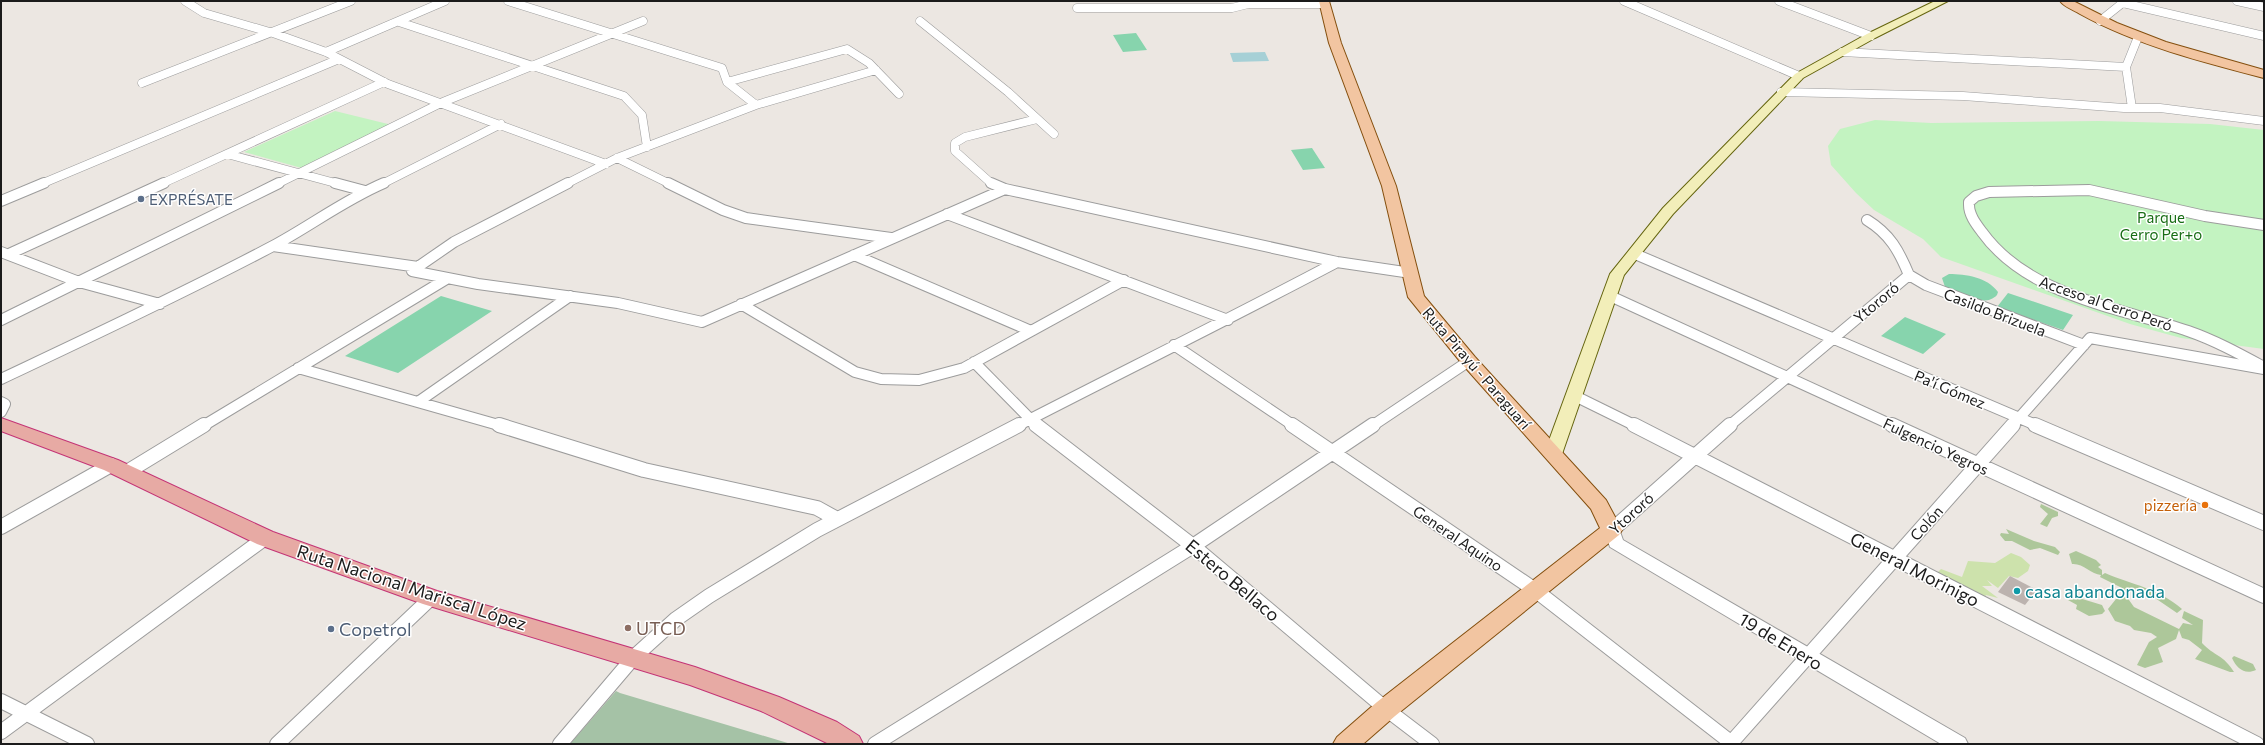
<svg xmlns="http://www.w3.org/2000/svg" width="2265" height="745" viewBox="0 0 2265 745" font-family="Commissioner,sans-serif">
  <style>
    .grass { fill: #cde2ac }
    .forest { fill: #adc79a }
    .cemetery { fill: #a5c2a6 }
    .park { fill: #c3f3c1 }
    .pitch { fill: #87d4ad }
    .water { fill: #a6d0d6 }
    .building { fill: #bcb3af }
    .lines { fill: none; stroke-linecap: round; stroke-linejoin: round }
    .minor-far2-casing { stroke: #9c9c9c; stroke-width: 9 }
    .minor-far1-casing { stroke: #9c9c9c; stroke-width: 12 }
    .minor-casing { stroke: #9c9c9c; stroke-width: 16 }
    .tertiary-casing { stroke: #9c9c9c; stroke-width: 2 }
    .secondary-casing { stroke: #65650f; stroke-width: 2 }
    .primary-casing { stroke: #844f0e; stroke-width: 2 }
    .trunk-casing { stroke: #c43476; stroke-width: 2 }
    .minor-far2 { stroke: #fff; stroke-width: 8 }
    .minor-far1 { stroke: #fff; stroke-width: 10 }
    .minor { stroke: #fff; stroke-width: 14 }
    .tertiary { fill: #fff; fill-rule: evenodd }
    .secondary { fill: #f2eeb9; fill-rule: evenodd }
    .primary { fill: #f2c5a1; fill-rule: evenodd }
    .trunk { fill: #e7aaa4; fill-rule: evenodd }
    .service-dot { fill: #5c6f8a; stroke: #fff; stroke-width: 1.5 }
    .food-dot { fill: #e8710a; stroke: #fff; stroke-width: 1.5 }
    .culture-dot { fill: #0f9aa8; stroke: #fff; stroke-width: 1.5 }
    .education-dot { fill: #8d6e63; stroke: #fff; stroke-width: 1.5 }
    .labels { text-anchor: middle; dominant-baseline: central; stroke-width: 3; stroke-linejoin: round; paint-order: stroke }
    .service-label { font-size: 15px; fill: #4e5e75; stroke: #fff; text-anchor: start }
    .park-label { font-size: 15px; fill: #186d15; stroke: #fff }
    .street-label { font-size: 15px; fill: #1b1b1b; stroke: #fff }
    .food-label { font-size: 15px; fill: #c56008; stroke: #fff; text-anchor: end }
    .near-street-label { font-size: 18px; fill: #1b1b1b; stroke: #fff }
    .near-culture-label { font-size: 18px; fill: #0d838f; stroke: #fff; text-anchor: start }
    .near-education-label { font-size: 18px; fill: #785e54; stroke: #fff; text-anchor: start }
    .near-service-label { font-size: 18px; fill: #4e5e75; stroke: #fff; text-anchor: start }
  </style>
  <rect width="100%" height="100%" fill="#ece7e2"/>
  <path class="grass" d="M2011 553 2021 557 2030 565 2028 571 2018 578 2009 576 1998 588 1987 580 1992 586H1982L1998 598 1986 595 1984 599 1936 574 1941 569 1962 577 1968 561 1995 563Z"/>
  <path class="forest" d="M2041 504 2058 512V516L2052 518 2047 527 2040 524 2048 514 2040 507Z
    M2006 529 2034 541 2055 547 2060 552 2058 555 2040 548 2030 550 2012 541H2005L2000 535 2001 533 2009 534Z
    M2076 551 2096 560 2101 565 2098 567 2102 570V575L2105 573C2133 585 2158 588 2182 609L2177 613 2155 598 2143 596 2141 593 2124 591 2122 588 2100 577 2101 575C2091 574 2083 563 2072 564L2069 554Z
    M2129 596V600L2134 607 2179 629 2183 623 2193 625 2182 618 2184 611 2203 620 2202 643C2214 656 2224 655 2234 672H2230L2195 659 2202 650 2189 640 2182 638 2179 630 2176 639 2158 648 2163 662 2145 668 2137 665 2149 642 2157 637 2151 633 2134 630 2130 626 2115 621 2108 609 2116 599Z
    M2079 598 2102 605 2105 611 2102 614 2089 616 2076 609 2077 605 2068 600Z
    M2234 656 2253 664 2256 670C2245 675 2237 669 2232 658Z"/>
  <path class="cemetery" d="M616 691 620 693 791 744H570Z"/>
  <path class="park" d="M335 111 392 125 305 169 244 152Z
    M1875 120 1931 123 2099 121 2210 124 2264 130V349L2181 338 2130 324 1941 257 1923 239 1874 210 1856 193 1831 165 1828 146 1840 129Z"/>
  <path class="pitch" d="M1136 33 1147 50 1123 52 1113 35Z
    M1312 148 1325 168 1303 170 1291 150Z
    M1949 274C1966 274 1987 277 1998 292L1997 295C1984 309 1959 293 1945 287L1942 278Z
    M2008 293 2073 315 2063 330 1997 307Z
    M441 296 492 311 398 373 345 356Z
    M1905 317 1946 334 1923 354 1881 336Z"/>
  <path class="water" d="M1265 52 1269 61 1233 62 1230 53Z"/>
  <path class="building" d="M2010 576 2037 590 2025 605 1998 592Z"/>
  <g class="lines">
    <defs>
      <path id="minor-far2" d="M185 1 204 13 273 33 326 52 388 84 606 164
        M508 1 722 68 727 82 756 105
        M1624 1 1799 76
        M1779 1 1871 36
        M2237 1 2264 7
        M2123 3 2264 36
        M1077 8H1232L1248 4H1324
        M920 21 1008 92 1054 134
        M2100 21 2125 1
        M399 22 624 96 642 115 647 147
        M326 52 445 1
        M1842 52 2126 67
        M727 82 847 49 869 63 899 94
        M142 83 351 1
        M1781 92 1963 96 2124 108H2160L2264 121
        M2132 108 2126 67 2138 37
        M227 154 339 184
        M617 158 670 184
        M41 184 339 59
        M161 184 384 82
        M277 184 443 102 643 21
        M382 184 501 124
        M566 184 617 158 756 105 876 70
        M992 184 955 151V143L965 137 1037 119"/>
      <path id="minor-far1" d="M335 183 365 191
        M568 183 454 242 412 271 478 284 618 303 702 322 1005 189
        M668 183 723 210 746 218 891 238
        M991 183 1005 189 1337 262 1411 273
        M1 201 44 183
        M947 214 1228 320
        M1867 220C1890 234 1899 251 1909 275
        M273 246 418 267
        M1 252 79 282 160 304
        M9 254 164 183
        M1635 254 2038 426
        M854 255 1031 331
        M1909 275 1926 285 2084 345
        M1608 295 1894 426
        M741 304 855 372 881 379 919 380 964 368 1124 280
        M1 320 279 183
        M1174 345 1294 426
        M974 362 1037 426
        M2262 366C2238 353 2214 340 2188 331 2118 307 2028 296 1982 232 1976 224 1969 215 1969 205V202L1976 196 1989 192 2089 190 2205 216 2264 225
        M298 368 502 426
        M1 379C92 336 182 294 271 247 309 227 344 200 384 183
        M1573 395 1636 426
        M1 402 5 404 1 412
        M418 402 570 296
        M203 426 448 278
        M1017 426C1124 371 1231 318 1337 262
        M1372 426 1469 361
        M1729 426 1909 275
        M2012 426 2090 338 2264 369"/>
      <path id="minor" d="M499 425 644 470 817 508 837 519
        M1036 425 1193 546 1386 709 1432 744
        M1292 425 1535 590 1733 744
        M1634 425 2257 744
        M1892 425 2264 596
        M2035 425 2264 523
        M127 472 204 425
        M1 527 111 465
        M1612 530 1730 425
        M1 701 87 744
        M1 732 265 538
        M277 744 431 598
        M560 744 634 657 676 619 709 596 817 530 1019 425
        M875 744 1193 546 1373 425
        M1730 744 2013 425"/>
      <path id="tertiary" d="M1612 524 1618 526 1623 540 1965 738 1968 744H1941L1610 547 1604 530 1606 526Z"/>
      <path id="secondary" d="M1935 1H1948L1875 38 1803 78 1673 214 1624 275 1562 454 1559 458 1553 460 1547 458 1544 454 1610 274 1663 208 1795 74 1867 34Z"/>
      <path id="primary" d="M1319 1H1329L1341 43 1396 186 1424 296 1475 357 1606 500 1622 530 1619 535 1395 716 1363 744H1333L1337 737 1377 702 1600 528 1591 509 1463 365 1408 297 1382 186 1329 43Z
        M2060 1H2073L2117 23 2166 42 2264 70V78C2202 62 2136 45 2080 14 2074 10 2064 7 2060 1Z"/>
      <path id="trunk" d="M1 418 118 460 273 532 437 591 695 667 779 697 837 722 859 736 863 744H829L761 711 690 685 423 604 257 544 104 470 1 431Z"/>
    </defs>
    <use href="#minor-far2" class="minor-far2-casing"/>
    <use href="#minor-far1" class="minor-far1-casing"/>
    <use href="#minor" class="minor-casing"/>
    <use href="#tertiary" class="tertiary-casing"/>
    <use href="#secondary" class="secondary-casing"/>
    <use href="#primary" class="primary-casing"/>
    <use href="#trunk" class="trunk-casing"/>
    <use href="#minor-far2" class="minor-far2"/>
    <use href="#minor-far1" class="minor-far1"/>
    <use href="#minor" class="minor"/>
    <use href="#tertiary" class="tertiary"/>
    <use href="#secondary" class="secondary"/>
    <use href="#primary" class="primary"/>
    <use href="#trunk" class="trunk"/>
  </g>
  <g class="service-dot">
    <circle cx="141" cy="199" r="4"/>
    <circle cx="331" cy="629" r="4"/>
  </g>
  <circle class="food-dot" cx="2205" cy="505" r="4"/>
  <circle class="culture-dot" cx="2017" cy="591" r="4"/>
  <circle class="education-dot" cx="628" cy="628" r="4"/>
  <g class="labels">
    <g class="service-label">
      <text x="149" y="199">EXPRÉSATE</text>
    </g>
    <g class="park-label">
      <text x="2161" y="217">Parque<tspan x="2161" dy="17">Cerro Per+o</tspan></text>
    </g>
    <g class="street-label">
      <text transform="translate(1876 302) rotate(-40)">Ytororó</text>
      <text transform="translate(2106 303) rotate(19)">Acceso al Cerro Peró</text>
      <text transform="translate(1995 312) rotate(21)">Casildo Brizuela</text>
      <text transform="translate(1477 368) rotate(49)">Ruta Pirayú - Paraguarí</text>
      <text transform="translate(1950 389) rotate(23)">Pa'í Gómez</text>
      <text transform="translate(1936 446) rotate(25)">Fulgencio Yegros</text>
      <text transform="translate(1631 513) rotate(-42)">Ytororó</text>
      <text transform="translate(1926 523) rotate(-48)">Colón</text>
      <text transform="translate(1458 538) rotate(34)">General Aquino</text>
    </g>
    <g class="food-label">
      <text x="2197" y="505">pizzería</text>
    </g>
    <g class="near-street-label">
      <text transform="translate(1915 569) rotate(27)">General Morinigo</text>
      <text transform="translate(1233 580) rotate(40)">Estero Bellaco</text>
      <text transform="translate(412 587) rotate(18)">Ruta Nacional Mariscal López</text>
      <text transform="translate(1781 641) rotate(31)">19 de Enero</text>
    </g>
    <g class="near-culture-label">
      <text x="2025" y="591">casa abandonada</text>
    </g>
    <g class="near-education-label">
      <text x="636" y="628">UTCD</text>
    </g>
    <g class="near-service-label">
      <text x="339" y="629">Copetrol</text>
    </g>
  </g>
  <rect width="2265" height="745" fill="none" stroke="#1b1b1b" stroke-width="4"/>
</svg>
